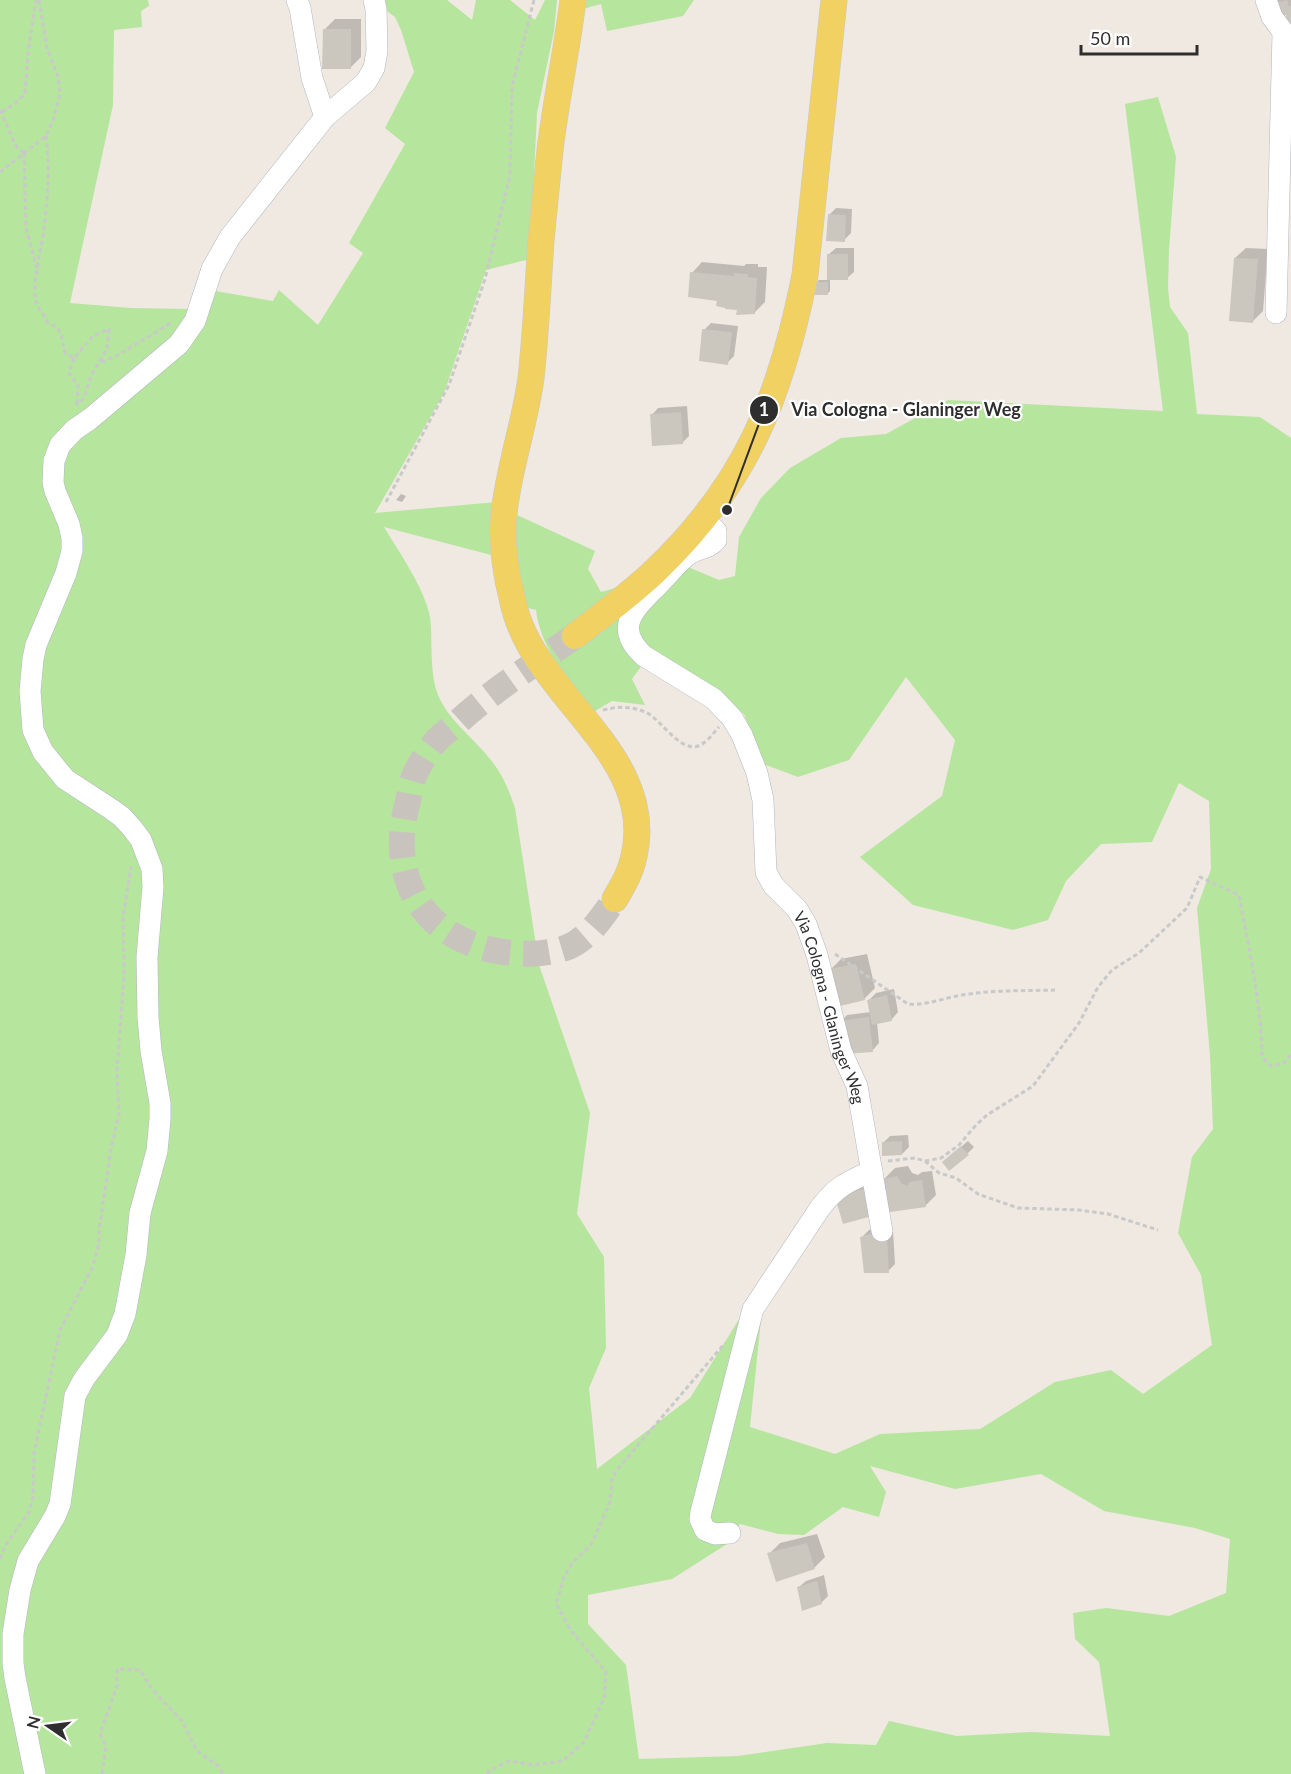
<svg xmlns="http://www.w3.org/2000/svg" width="1291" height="1774" viewBox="0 0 1291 1774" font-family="Lato,sans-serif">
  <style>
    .green { fill: #b6e59e; fill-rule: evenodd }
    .shadow { fill: #0003 }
    .building { fill: #cbc7bf }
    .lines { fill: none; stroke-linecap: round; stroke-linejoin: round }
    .major-tunnel { stroke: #c8c4bd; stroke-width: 26; stroke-dasharray: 26 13; stroke-linecap: butt }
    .minor-casing { stroke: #b4b7c1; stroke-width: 22 }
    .major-casing { stroke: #c9c9c9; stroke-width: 27 }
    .path { stroke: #c9c9c9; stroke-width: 3; stroke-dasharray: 4.5 3; stroke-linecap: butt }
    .minor { stroke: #fff; stroke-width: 21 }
    .major { stroke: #f2d163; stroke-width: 26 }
    .labels { text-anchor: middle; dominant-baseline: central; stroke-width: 4.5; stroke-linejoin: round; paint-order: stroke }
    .street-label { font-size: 16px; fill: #2e2e2e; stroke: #fff }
    .leader { fill: none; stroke: #2e2e2e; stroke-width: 2 }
    .callout-dot { fill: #2e2e2e; stroke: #fff; stroke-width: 2 }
    .mark-label { font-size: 18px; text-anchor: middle; font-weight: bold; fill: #fff }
    .callout-label { font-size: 18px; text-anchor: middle; font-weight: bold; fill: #2e2e2e; stroke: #fff; stroke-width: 4.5; stroke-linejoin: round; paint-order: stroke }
  </style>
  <rect width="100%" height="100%" fill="#efe9e1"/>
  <path class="green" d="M0 0H148L149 6 141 11 142 27 114 30 113 105 70 303 131 308 190 309 198 288 273 301 279 290 318 325 363 253 349 243 405 144 385 128 414 72 401 30 395 17 380 6 379 0H447L472 20 476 0H510L535 20 545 0H557L554 31 537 113 530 259 486 270 444 393 375 513 497 502 495 556 384 527C399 552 425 589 430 617 433 642 429 671 438 695 449 721 473 737 490 759 502 773 509 790 515 808L539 965 590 1113 577 1214 604 1257 606 1348 589 1388 597 1469 690 1398 748 1305 762 1310 750 1427 835 1454 880 1434 980 1429 1055 1382 1111 1370 1143 1394 1212 1345 1201 1275 1178 1233 1192 1157 1213 1129 1210 1055 1197 908 1211 869 1209 801 1179 783 1152 842 1101 844 1066 881 1048 920 1013 930 913 905 860 857 942 796 955 740 906 677 849 760 798 777 763 764 744 714 702 681 650 654 632 679 645 705 612 701 595 711C569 682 541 650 536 610L524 607 515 556V514L595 551 588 569 601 592 688 567 719 580 735 576 739 537 761 498 790 468 841 438 886 434 948 400 1163 411 1125 104 1158 97 1176 157 1169 250 1168 288 1170 307 1188 333 1197 414 1260 417 1291 438V1774H0ZM870 1466 955 1489 1041 1474 1104 1511 1195 1528 1230 1539 1226 1593 1169 1616 1106 1608 1073 1613 1075 1639 1099 1662 1110 1736 1031 1732 957 1736 889 1721 876 1745 827 1743 738 1756 639 1759 626 1665 588 1624V1595L672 1579 727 1544 740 1524 778 1534 804 1535 843 1507 879 1517 886 1492Z
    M585 0H694L683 16 607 31 601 4 583 9Z"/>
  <path class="shadow" d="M1278 0H1291V29L1287 13 1275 3Z
    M335 19H361V57L350 68 324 30Z
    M836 208 852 209 851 233 844 240 829 215Z
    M836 248H854V272L847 278H830V291L827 294 816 283 819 280H829V254Z
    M1246 248 1268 249 1263 311 1253 321 1235 258Z
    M702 262 744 266 746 264H758V267H767L765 302 754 313 739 308 719 300 692 273Z
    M711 323 738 326 734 356 727 363 704 330Z
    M687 406 689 436 682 443 652 415 658 408Z
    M401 494 406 496 402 502 396 500Z
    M867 954 875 988 864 999 830 970 841 959Z
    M894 989 898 1012 892 1019 877 1022 879 1043 873 1050 840 1022 847 1015 871 1012 869 1000 876 993Z
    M908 1135 909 1147 902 1154 883 1143 890 1136Z
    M968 1141 974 1147 967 1154 950 1156Z
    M908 1166 912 1173 918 1175 922 1172 932 1171 936 1195 925 1206 884 1212 844 1191 875 1182 880 1183 895 1168Z
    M885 1226 886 1231H893L895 1264 888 1271 862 1237 869 1230Z
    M817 1534 825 1557 814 1568 769 1554 780 1543Z
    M824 1575 828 1596 821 1603 799 1587 806 1581Z"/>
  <path class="building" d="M1287 0 1289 6H1291V31H1287L1286 15 1276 17 1273 3Z
    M323 29H351V69H322Z
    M828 214 846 215 845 242 826 241Z
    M827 254H848V280H827Z
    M1234 258 1258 259 1253 323 1229 321Z
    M690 272 734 276V273L748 274V277L757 278 755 314 736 315 737 310 725 309V308L716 306 717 301 688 297Z
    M815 282H828V295H815Z
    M702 329 732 332 728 365 699 361Z
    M681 412 683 444 652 446 650 414Z
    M856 964 865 1000 836 1007 829 969Z
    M887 995 892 1021 872 1025 867 1000Z
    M869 1017 873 1052 845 1054 838 1021Z
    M902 1141V1155L882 1156V1142Z
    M961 1146 969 1155 949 1171 942 1162Z
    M897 1176 902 1184 908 1186 909 1182 922 1180 926 1207 883 1213V1179Z
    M868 1188 876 1215 843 1224 835 1197Z
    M878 1232 887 1238 889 1273H864L860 1237Z
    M807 1543 815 1569 776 1582 767 1553Z
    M817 1581 822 1604 802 1611 797 1587Z"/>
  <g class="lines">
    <path class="major-tunnel" d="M575 636C535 664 494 689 458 722 451 728 443 734 437 740 430 748 419 765 415 774 411 782 410 792 408 801 388 872 417 933 492 950 516 955 544 956 568 947 589 938 602 917 615 899"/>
    <defs>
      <g id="minor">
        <path d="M297 0 300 8 312 78 325 117"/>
        <path d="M1266 0 1272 17 1291 42"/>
        <path d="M1276 313 1283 33"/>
        <path id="s1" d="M704 519 716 531V540C709 549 699 548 691 553 679 560 670 573 660 583 637 607 611 626 644 656L714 699 732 718 742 735 757 773 763 800 766 872 773 885 797 909 806 924 817 955 841 1051 857 1086 882 1231"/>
        <path d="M730 1533 715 1534 705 1530 700 1519 701 1512 753 1309 820 1208C837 1186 847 1182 872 1171"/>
        <path d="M35 1774 15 1678 13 1663V1634L20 1590 28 1561 55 1516 60 1504 75 1396 84 1379 117 1335 125 1314 136 1255 140 1213 157 1151 160 1119V1103L151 1051 148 1017 147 957 153 887 152 869 141 840 132 828 122 817 111 809 65 779 43 752 33 730 30 691 33 659 36 645 66 573 72 551V538L69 524 55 491 53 482 54 461 60 445 74 430 90 419 179 344 195 321 212 269 230 237 325 117 366 82 374 68 377 51 376 9 374 0"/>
      </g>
      <path id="major" d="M573 0C567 50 556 100 550 150 547 180 544 210 541 240 538 286 536 332 531 378 525 423 509 467 504 513 501 541 505 570 512 598 517 623 530 649 546 670 585 726 652 779 634 856 631 872 623 885 615 899
        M575 636C602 615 631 594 656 570 747 483 781 396 805 275L834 0"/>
    </defs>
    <use href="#minor" class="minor-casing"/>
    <use href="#major" class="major-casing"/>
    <path class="path" d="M0 110 16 146 24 153
      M2 112 18 101 25 93 28 52 36 0
      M46 136C50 166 48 198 44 228 42 248 31 284 36 302 38 309 45 315 47 322 66 332 60 335 65 353L74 358 93 336 109 329 107 348 91 376 84 398 76 405
      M24 153 26 228 37 269
      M0 172 46 136 54 118 60 94 58 76 47 48 39 0
      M74 358 69 373 78 385 77 403
      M101 362 116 356 171 323
      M386 502 449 385 485 279 510 175 512 86 534 0
      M603 710C618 706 635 706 649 714 662 722 681 752 698 746 707 743 713 733 719 727
      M835 954 908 1004C928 1006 948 996 969 994 997 990 1026 991 1055 990
      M888 1161 915 1158 925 1161 941 1158 959 1145 976 1125 987 1115 1033 1086 1079 1023 1098 987 1112 970 1139 953 1187 908 1200 877 1239 895C1249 948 1261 1003 1262 1057L1271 1066 1284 1063 1291 1054
      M925 1161 939 1173 956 1178 978 1194 1018 1208 1079 1210 1108 1214 1158 1230
      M0 1559 5 1546 29 1512 33 1497 34 1453 60 1330 93 1266 99 1242V1231L111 1148 119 1115 117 1070 124 975 123 917 131 867
      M102 1774 106 1746 100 1734 117 1686V1669L140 1670 152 1689 182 1721 197 1751 218 1766 223 1774
      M487 1774 490 1770 509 1761 534 1765 563 1761 584 1742 604 1698 606 1672 572 1632 556 1604 564 1577 572 1563 591 1545 610 1502 612 1480 616 1471 725 1343"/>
    <use href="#minor" class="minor"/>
    <use href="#major" class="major"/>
  </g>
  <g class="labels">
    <g class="street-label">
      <text stroke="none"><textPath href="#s1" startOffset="609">Via Cologna - Glaninger Weg</textPath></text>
    </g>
  </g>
  <path class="leader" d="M727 510L764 410"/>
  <g class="callout-dot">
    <circle cx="727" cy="510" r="6"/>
    <circle cx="764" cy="410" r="15"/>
  </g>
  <g class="mark-label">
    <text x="764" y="416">1</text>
  </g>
  <g class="callout-label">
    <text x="906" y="416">Via Cologna - Glaninger Weg</text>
  </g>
  <g transform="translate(48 1726) rotate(284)" stroke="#ffffff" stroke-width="4.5" paint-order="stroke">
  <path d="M0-4.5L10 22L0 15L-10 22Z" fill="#2e2e2e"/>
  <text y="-9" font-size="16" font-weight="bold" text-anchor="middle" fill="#2e2e2e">N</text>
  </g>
  <path d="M1081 45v9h116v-9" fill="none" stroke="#2e2e2e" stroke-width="3"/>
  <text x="1090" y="45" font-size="18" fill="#2e2e2e" stroke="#ffffff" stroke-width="4.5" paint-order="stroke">50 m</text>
</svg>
